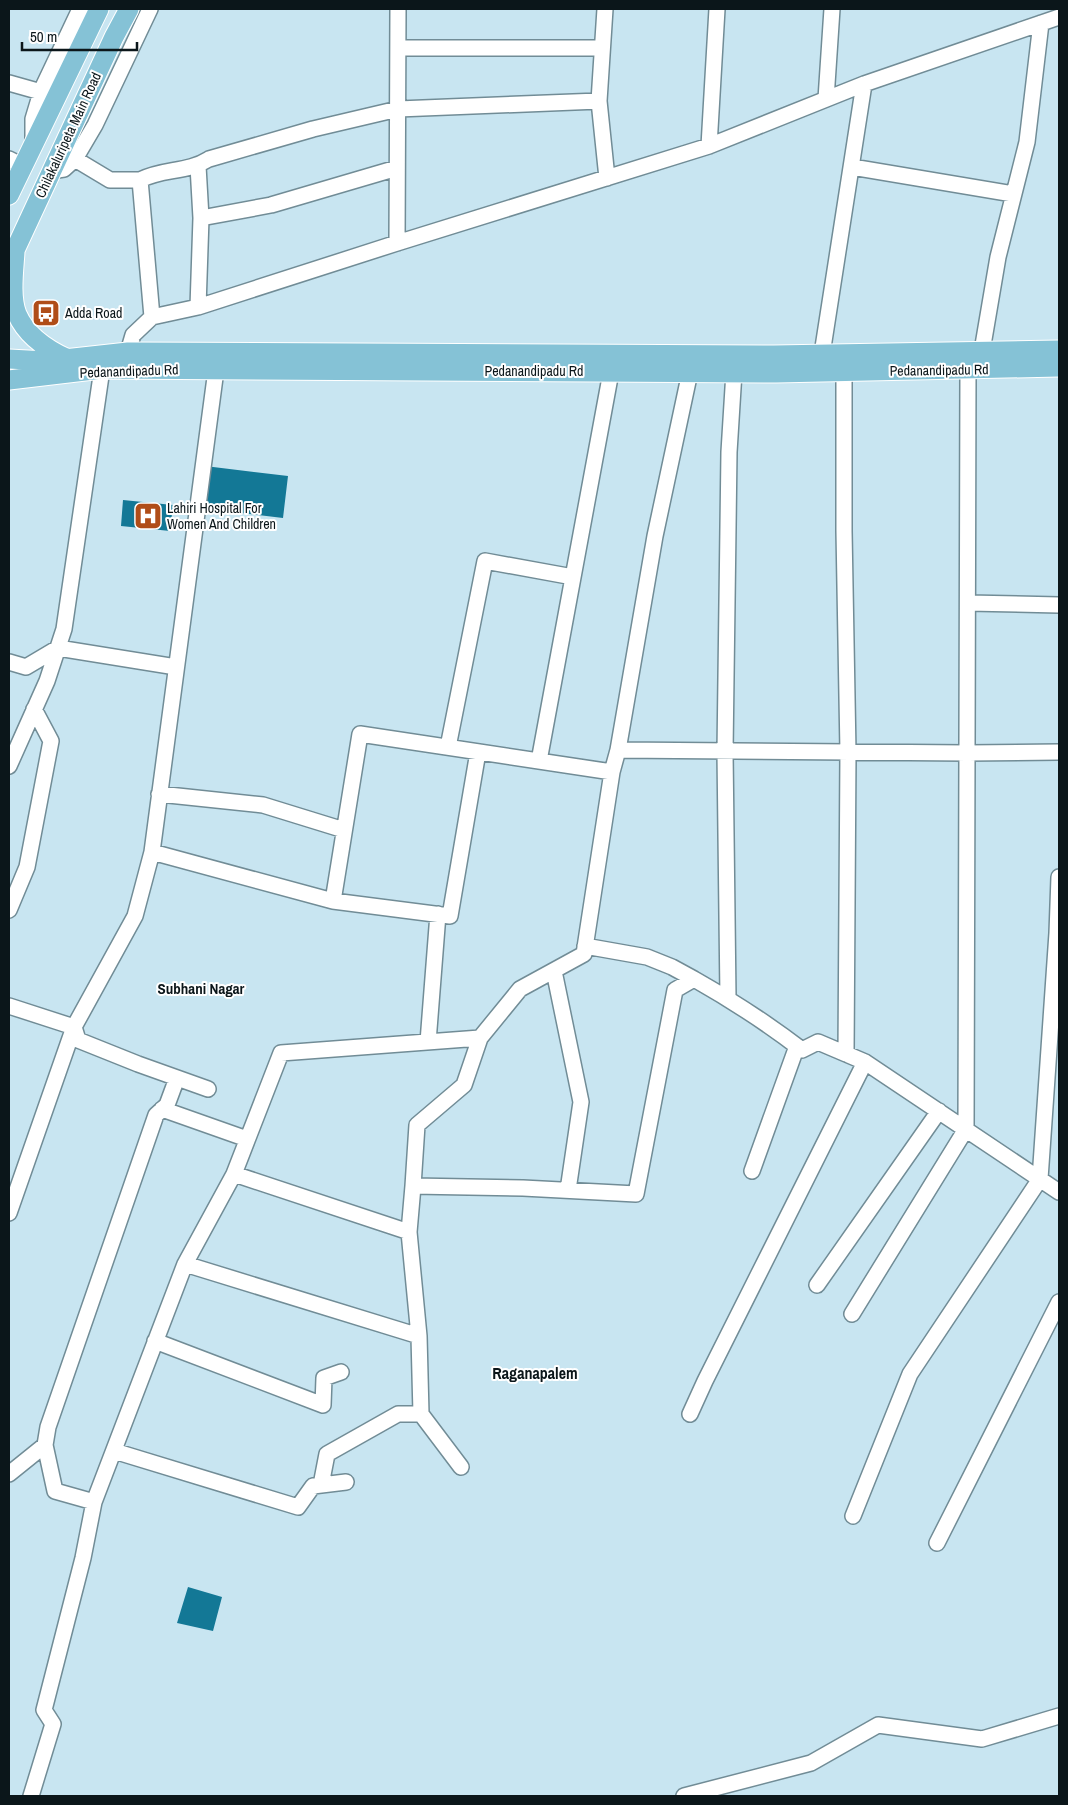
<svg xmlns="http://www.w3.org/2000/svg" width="1068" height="1805" viewBox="0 0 1068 1805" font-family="'Archivo Narrow',sans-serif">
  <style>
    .building { fill: #137896 }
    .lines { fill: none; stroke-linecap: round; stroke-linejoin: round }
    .minor-casing { stroke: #718c96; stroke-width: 18 }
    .major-casing { stroke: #fff; stroke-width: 21 }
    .minor { stroke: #fff; stroke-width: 15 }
    .major { stroke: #85c2d6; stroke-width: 19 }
    .labels { text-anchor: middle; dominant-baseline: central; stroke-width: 4; stroke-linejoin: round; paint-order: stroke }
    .street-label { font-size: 14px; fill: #0b161a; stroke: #fff }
    .poi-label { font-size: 14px; fill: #0b161a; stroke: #fff; text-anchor: start }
    .neighbourhood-label { font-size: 15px; font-weight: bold; fill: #0b161a; stroke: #fff }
    .quarter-label { font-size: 16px; font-weight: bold; fill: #0b161a; stroke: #fff }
  </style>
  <rect width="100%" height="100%" fill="#c8e5f1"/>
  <path class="building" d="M205 466 288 476 283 518 200 508Z
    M123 500 173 505 170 531 121 526Z
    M188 1587 222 1597 213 1631 177 1623Z"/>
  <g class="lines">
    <defs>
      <path id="minor" d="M605 9 599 101 607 178
        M398 48H602
        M9 83 41 92
        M826 99 832 9
        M33 144V119L42 89 80 9
        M709 146 717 9
        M9 159 23 166
        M75 159 110 180H140
        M198 166 201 218 198 307
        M852 167 1013 194
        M51 171 64 169 75 159 95 125 150 9
        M201 218 271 205 397 168
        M397 243 398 9
        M152 317 140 180C163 168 187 173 209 159L313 129 398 109 599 101
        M982 351 998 257 1027 142 1041 23
        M128 352 133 335 152 317 198 307 397 243 709 146 864 84 1059 17
        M822 354 864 84
        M844 371V531L848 752 846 1054
        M968 603 1059 605
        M9 662 26 667 58 648 176 667
        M448 747 485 561 573 577
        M618 750 967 753 1059 752
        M478 752 450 916 333 901 360 734 612 772
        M539 761 611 372
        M9 766 47 681 64 629 102 369
        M159 794 263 805 344 830
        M152 852 333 901
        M9 910 27 867 51 741 34 709
        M585 946 647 957 672 967 694 979
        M554 971 581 1102 568 1190
        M728 998 725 752 729 452 734 372
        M9 1006 74 1027 135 916 152 852 216 370
        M74 1027 78 1040 138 1064 208 1089
        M428 1042 438 914
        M162 1109 247 1139
        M752 1171 797 1046
        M234 1174 409 1232
        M413 1186 417 1125 464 1085 480 1038
        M9 1213 74 1027
        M185 1264 419 1336
        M817 1285 939 1111
        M852 1314 966 1129 968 369
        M155 1341 323 1405 324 1378 341 1372
        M421 1414 461 1467
        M690 1414 705 1381 865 1062
        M45 1445 55 1491 94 1502 185 1264 234 1174 281 1053 480 1038 520 989 584 954 612 772 618 750 655 536 690 372
        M114 1451 298 1507 313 1486 346 1482
        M9 1474 45 1445 48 1427 156 1115 167 1105 177 1078
        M321 1485 327 1454 398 1414H421L419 1336 409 1232 413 1186 523 1188 636 1194 675 990 694 979C731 1000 767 1023 802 1050L818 1042 865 1062 1059 1192
        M853 1516 910 1374 1040 1179 1057 933 1059 877
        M937 1543 1059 1302
        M31 1796 53 1724 44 1710 83 1558 94 1502
        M684 1796 811 1763 878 1725 982 1739 1059 1716"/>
      <path id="major" d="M9 195 99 9
        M15 252C14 269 10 297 17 314 26 335 48 350 68 359
        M9 263 114 37 129 9
        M9 359 46 361 128 352 774 355 1059 350
        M9 380 102 369 776 373 1059 367"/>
    </defs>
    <use href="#minor" class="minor-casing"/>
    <use href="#major" class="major-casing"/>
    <use href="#minor" class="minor"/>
    <use href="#major" class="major"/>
  </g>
  <defs>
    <symbol id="bus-square" viewBox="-11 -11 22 22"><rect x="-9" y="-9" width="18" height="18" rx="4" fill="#b04d18" stroke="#fff"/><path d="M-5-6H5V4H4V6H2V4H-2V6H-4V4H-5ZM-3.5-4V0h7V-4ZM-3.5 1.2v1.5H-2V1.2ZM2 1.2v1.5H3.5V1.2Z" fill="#fff"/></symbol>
    <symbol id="hospital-square" viewBox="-11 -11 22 22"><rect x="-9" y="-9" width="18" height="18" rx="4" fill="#b04d18" stroke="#fff"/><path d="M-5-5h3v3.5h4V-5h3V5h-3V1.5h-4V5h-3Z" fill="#fff"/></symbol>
  </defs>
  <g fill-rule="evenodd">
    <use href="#bus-square" x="30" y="297" width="32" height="32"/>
    <use href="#hospital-square" x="132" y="500" width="32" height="32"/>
  </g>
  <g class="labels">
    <g class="street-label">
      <text transform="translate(68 135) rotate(-65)">Chilakaluripeta Main Road</text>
      <text transform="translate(939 370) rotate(-1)">Pedanandipadu Rd</text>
      <text transform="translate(129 371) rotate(-2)">Pedanandipadu Rd</text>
      <text x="534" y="371">Pedanandipadu Rd</text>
    </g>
    <g class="poi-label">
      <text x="65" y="313">Adda Road</text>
      <text x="167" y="508">Lahiri Hospital For<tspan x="167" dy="16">Women And Children</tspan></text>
    </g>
    <g class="neighbourhood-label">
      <text x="201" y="988">Subhani Nagar</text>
    </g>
    <g class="quarter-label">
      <text x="535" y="1373">Raganapalem</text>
    </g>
  </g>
  <rect width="1068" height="1805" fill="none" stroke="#0b161a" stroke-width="20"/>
  <path d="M22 42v8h115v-8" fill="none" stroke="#0b161a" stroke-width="2.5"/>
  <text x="30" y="42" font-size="15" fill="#0b161a" stroke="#ffffff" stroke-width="4" paint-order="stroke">50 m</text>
</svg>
